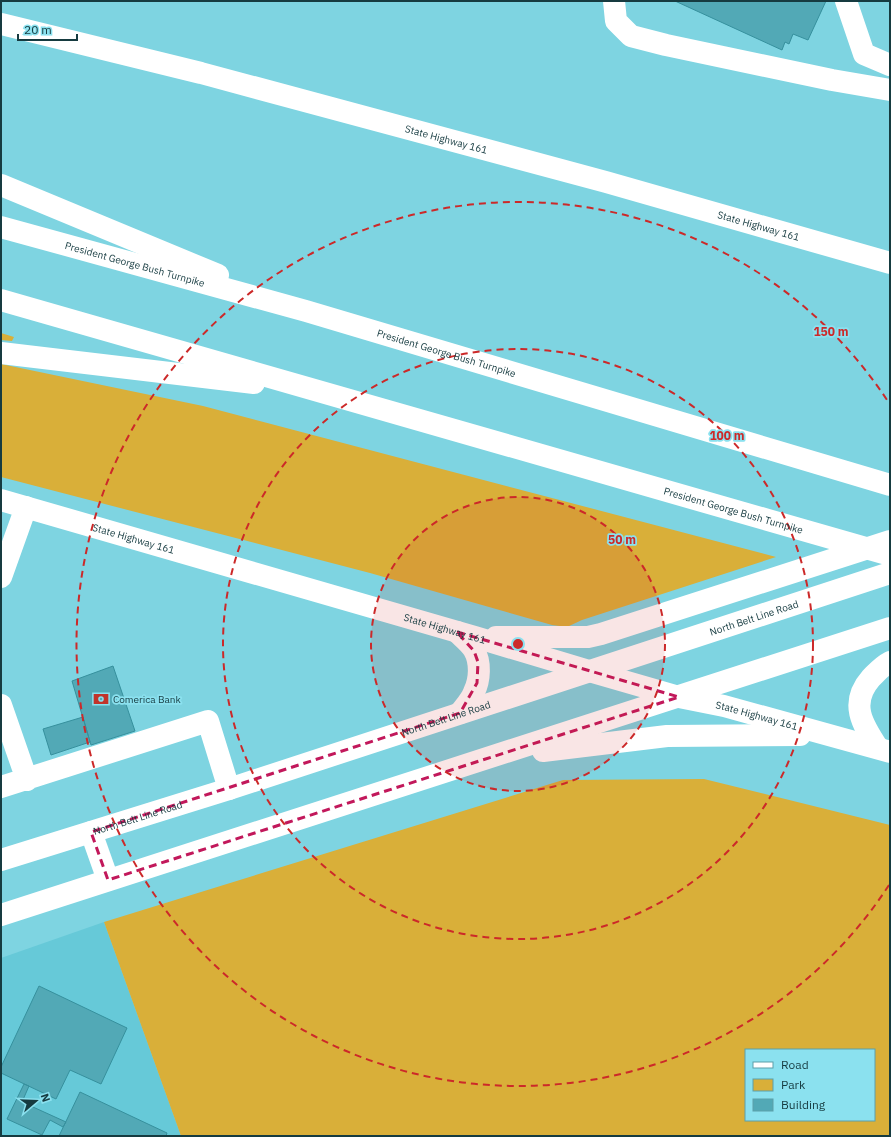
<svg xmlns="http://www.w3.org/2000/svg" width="891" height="1137" viewBox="0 0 891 1137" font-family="'IBM Plex Sans',sans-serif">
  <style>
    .built { fill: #66c9d8 }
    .green { fill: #d9af39; fill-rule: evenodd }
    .building { fill: #52a9b6; stroke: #36909d }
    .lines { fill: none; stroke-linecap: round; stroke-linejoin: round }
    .minor { stroke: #fff; stroke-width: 22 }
    .major { stroke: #fff; stroke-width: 22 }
    .highway { stroke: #fff; stroke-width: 22 }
    .marked { fill: none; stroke: #c2185b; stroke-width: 3; stroke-dasharray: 8 5; stroke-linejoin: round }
    .ring { fill: none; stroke: #cc2929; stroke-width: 2; stroke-dasharray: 7 5 }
    .labels { text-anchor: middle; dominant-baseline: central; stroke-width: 3.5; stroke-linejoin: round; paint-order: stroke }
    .street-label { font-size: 10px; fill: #163b40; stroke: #8be1ef }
    .poi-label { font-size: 10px; fill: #163b40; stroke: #8be1ef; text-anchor: start }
    .centre { fill: #cc2929; stroke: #8be1ef; stroke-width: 2 }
    .ring-label { font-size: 12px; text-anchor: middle; font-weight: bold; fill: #cc2929; stroke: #8be1ef; stroke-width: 3.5; stroke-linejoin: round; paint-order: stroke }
  </style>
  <rect width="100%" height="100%" fill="#7ed4e1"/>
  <path class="built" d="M104 922 181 1136H1V958Z"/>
  <path class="green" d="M1 333 14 337 12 341 1 340Z
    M1 364 203 406 776 557 582 620 567 627 552 625 370 573 1 477Z
    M704 779 890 825V1136H181L104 922 563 780ZM746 1050H874V1120H746Z"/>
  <path class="building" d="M675 1H826L808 40 793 34 789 44 785 42 782 50Z
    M113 666 135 731 91 745 72 681Z
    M83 717 90 742 51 755 43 729Z
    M39 986 127 1028 101 1084 70 1070 56 1099 1 1073V1067Z
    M24 1084 29 1086 22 1102 66 1122 63 1127 50 1120 42 1135 7 1119Z
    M80 1092 167 1133 166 1136H59Z"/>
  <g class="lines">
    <path class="minor" d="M614 1 616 21 631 36 666 45 832 80 890 90
      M846 1 864 54 890 65
      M1 577 26 507
      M1 705 27 780
      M1 787 208 721 229 789"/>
    <g class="major">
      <path id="s1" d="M1 24 201 73 606 182 890 263"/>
      <path id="s2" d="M1 500 475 637 589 671 679 697 724 706 890 752"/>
      <path d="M457 632C463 638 470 643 474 650 481 662 480 680 474 692 471 700 465 706 460 713"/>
      <path d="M496 637H588L601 634 890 541"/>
      <path d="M878 748C862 724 849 703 871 678 877 672 882 666 890 662"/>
      <path d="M543 751 667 736 800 735"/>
      <path d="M91 832 108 880"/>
      <path id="s3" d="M1 860 229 789 890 573"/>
      <path d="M1 915 890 628"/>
    </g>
    <g class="highway">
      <path d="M1 185 218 275"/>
      <path id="s4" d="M1 227 306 311 890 485"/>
      <path id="s5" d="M1 300 890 555"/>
      <path d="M1 353 254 383"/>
    </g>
  </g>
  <path class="marked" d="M457 632 679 697 108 880 91 832 460 713 477 683 478 662 474 651Z"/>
  <circle cx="518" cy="644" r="147" fill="#cc2929" fill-opacity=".12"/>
  <g class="ring">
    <circle cx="518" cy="644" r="147"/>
    <circle cx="518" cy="644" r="295"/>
    <path d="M889 885A442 442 0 1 1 889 403"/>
  </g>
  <defs>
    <symbol id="bank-bare" viewBox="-9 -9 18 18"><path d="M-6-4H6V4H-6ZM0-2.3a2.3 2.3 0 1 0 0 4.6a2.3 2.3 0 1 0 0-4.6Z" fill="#c1342b" stroke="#8be1ef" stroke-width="2.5" paint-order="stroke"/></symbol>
  </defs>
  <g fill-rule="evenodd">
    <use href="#bank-bare" x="90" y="688" width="22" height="22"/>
  </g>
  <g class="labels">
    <g class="street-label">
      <text stroke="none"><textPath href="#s1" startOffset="460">State Highway 161</textPath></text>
      <text stroke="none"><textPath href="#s1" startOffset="784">State Highway 161</textPath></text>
      <text stroke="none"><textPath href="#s4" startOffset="139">President George Bush Turnpike</textPath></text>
      <text stroke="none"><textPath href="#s4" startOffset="463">President George Bush Turnpike</textPath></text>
      <text stroke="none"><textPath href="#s5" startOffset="762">President George Bush Turnpike</textPath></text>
      <text stroke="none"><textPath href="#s2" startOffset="138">State Highway 161</textPath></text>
      <text stroke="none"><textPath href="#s3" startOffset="791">North Belt Line Road</textPath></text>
      <text stroke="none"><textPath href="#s2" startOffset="462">State Highway 161</textPath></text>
      <text stroke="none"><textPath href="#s2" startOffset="786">State Highway 161</textPath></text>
      <text stroke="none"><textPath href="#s3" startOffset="467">North Belt Line Road</textPath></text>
      <text stroke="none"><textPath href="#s3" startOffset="143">North Belt Line Road</textPath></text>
    </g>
    <g class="poi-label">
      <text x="113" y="699">Comerica Bank</text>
    </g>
  </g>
  <circle cx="518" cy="644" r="6" class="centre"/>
  <g class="ring-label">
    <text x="831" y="336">150 m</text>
    <text x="727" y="440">100 m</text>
    <text x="622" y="544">50 m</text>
  </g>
  <rect width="891" height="1137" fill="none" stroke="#163b40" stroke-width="4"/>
  <rect x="745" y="1049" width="130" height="72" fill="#8be1ef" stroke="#5c9fa9"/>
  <rect x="753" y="1062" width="20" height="6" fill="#ffffff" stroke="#5c9fa9"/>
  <text x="781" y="1069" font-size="12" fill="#163b40">Road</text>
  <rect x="753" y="1079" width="20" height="12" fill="#d9af39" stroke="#5c9fa9"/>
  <text x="781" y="1089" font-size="12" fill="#163b40">Park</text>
  <rect x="753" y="1099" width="20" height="12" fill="#52a9b6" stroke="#5c9fa9"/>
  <text x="781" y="1109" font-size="12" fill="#163b40">Building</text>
  <g transform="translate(36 1101) rotate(71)" stroke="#8be1ef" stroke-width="3" paint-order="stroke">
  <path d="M0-3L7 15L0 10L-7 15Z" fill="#163b40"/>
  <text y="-6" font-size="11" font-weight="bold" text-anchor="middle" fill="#163b40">N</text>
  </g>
  <path d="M18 34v6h59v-6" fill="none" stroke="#163b40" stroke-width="2"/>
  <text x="24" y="34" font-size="12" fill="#163b40" stroke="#8be1ef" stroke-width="3" paint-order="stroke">20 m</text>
</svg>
